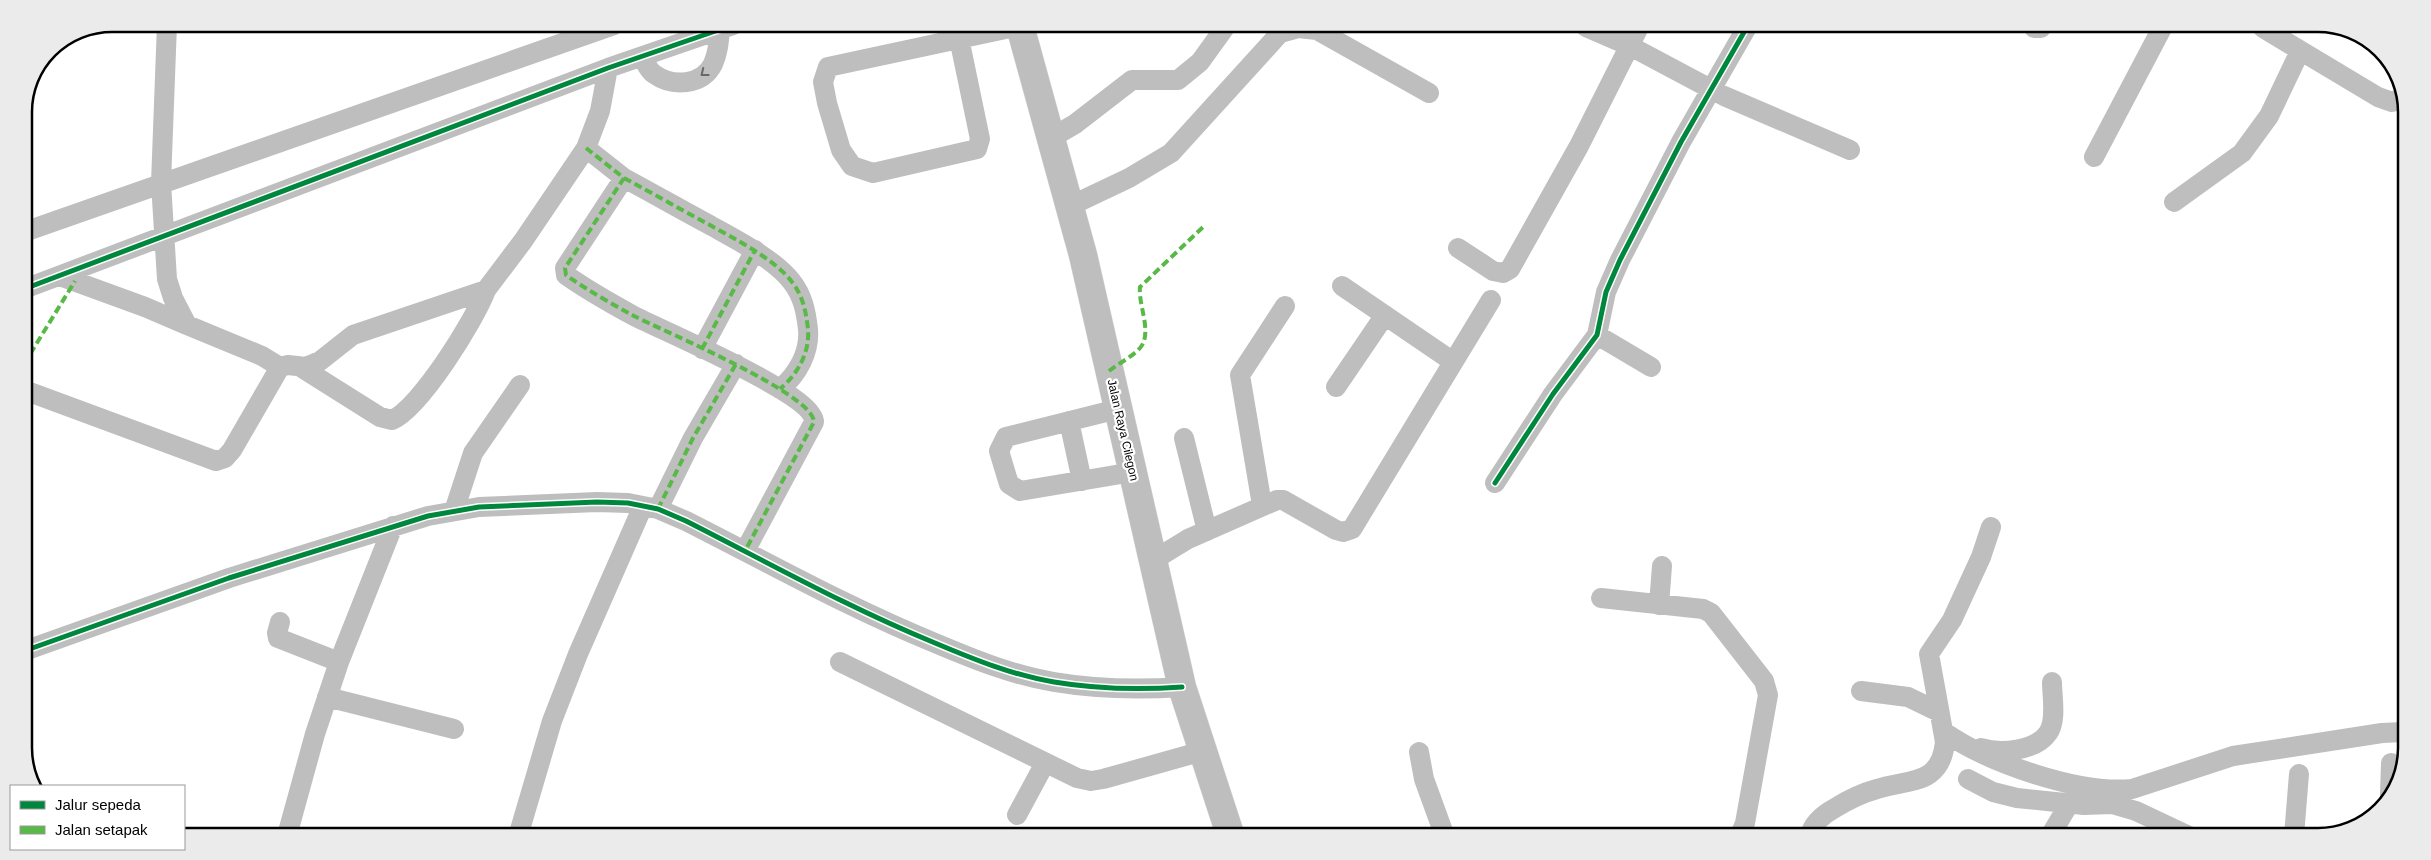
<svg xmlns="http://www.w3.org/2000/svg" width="2431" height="860" viewBox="0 0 2431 860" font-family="Helvetica,sans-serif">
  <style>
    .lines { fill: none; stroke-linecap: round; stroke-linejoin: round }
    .highway-casing { stroke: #dbdbdb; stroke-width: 29 }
    .minor { stroke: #bebebe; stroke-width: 20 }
    .highway { stroke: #bebebe; stroke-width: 28 }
    .quiet { stroke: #58b947; stroke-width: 4; stroke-dasharray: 8 4; stroke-linecap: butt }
    .cycleway-casing { stroke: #fff; stroke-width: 8 }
    .cycleway { stroke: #00873e; stroke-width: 5 }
    .oneway { stroke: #686868 }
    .labels { text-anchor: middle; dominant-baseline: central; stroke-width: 4.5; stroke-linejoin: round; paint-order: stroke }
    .street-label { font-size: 12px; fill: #000; stroke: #fff }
    .rim { fill: none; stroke: #000; stroke-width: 2.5 }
  </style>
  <rect width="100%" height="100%" fill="#fff"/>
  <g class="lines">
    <defs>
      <path id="highway" d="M1020 26 1083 255 1182 687 1230 834"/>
    </defs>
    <use href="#highway" class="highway-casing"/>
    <path class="minor" d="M167 24 161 183 167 279 173 298 187 325 262 356 280 367 288 365 306 367 320 361 353 335 486 290 523 241 586 148 600 111 608 68
      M1586 27 1630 46 1724 96 1850 150
      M2034 28H2041
      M2263 28 2378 97 2392 102 2404 97
      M959 38 980 139 977 149 873 173 852 166 841 150 827 103 823 82 828 67 1019 26
      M643 58C646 63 648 70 654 74 672 87 702 86 713 64 718 53 719 42 720 29
      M1051 138 1075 124 1132 80H1178L1200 62 1226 26
      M586 148 624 178 565 268 566 275C587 290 612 304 634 316 663 331 814 394 814 422L745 551
      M2094 157 2162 28
      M624 178C652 193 680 209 708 224 733 238 775 259 792 282 803 296 806 312 808 329 810 352 798 374 780 389
      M2174 202 2242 153 2269 116 2300 51
      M1070 206 1129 178 1171 153 1280 33 1298 28 1317 30 1429 93
      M24 232 614 25
      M1458 248 1493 271 1503 273 1510 269 1579 146 1639 27
      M60 276 145 307 187 325
      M1342 286 1452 361
      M24 289 608 68 733 25
      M1597 335 1651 367
      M702 349 755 250
      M299 366 380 417 392 420C420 408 475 320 486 290
      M1336 387 1385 315
      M24 390 216 461 225 458 232 450 280 367
      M1118 409 1006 437 999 451 1009 484 1020 491 1133 472
      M1069 421 1082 481
      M1184 438 1207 531
      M1495 483 1553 394 1597 335 1606 292 1620 260 1681 142 1747 27
      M1262 505 1240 375 1285 306
      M658 509 693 438 736 364
      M454 511 473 453 520 385
      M1152 561 1188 539 1277 500H1283L1336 530 1343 532 1352 529 1491 300
      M1601 598 1703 609 1711 613 1764 681 1768 695 1745 823 1740 835
      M1659 605 1662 566
      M280 622 277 633 278 638 339 662
      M24 651 229 578 428 516 479 507 597 502 628 503 658 509 686 521C769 563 849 608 935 643 973 659 1012 675 1054 682 1096 689 1139 690 1182 687
      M840 662 1077 778 1091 781 1103 779 1203 751
      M1861 691 1908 697 1939 712
      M327 697 454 729
      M1944 732C1989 763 2077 794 2132 789L2233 756 2382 733 2403 732
      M1981 748C2000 754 2036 751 2048 733 2057 721 2052 697 2052 682
      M1419 752 1424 779 1444 834
      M1968 779 1993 792 2017 798 2084 805 2112 804 2136 811 2189 836
      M2390 794 2391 763
      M1017 815 1045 763
      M288 832 315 734 339 662 393 526
      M519 833 552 721 578 654 643 506
      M1810 835C1813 823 1824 814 1835 808 1848 800 1862 793 1877 789 1908 779 1941 786 1945 742L1929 654 1952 620 1981 557 1991 527
      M2050 836 2069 804
      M2294 836 2299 774"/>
    <use href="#highway" class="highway"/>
    <path class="quiet" d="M586 148 624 178 565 268 566 275C587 290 612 304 634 316 663 331 814 394 814 422L745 551
      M624 178C652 193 680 209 708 224 733 238 775 259 792 282 803 296 806 312 808 329 810 352 798 374 780 389
      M702 349 755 250
      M24 364 75 281
      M1109 371C1119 363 1132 357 1140 348 1153 333 1138 305 1140 287L1203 227
      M658 509 693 438 736 364"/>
    <defs>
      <path id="cycleway" d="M24 289 608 68 733 25
        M1495 483 1553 394 1597 335 1606 292 1620 260 1681 142 1747 27
        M24 651 229 578 428 516 479 507 597 502 628 503 658 509 686 521C769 563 849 608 935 643 973 659 1012 675 1054 682 1096 689 1139 690 1182 687"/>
    </defs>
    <use href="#cycleway" class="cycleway-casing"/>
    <use href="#cycleway" class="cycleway"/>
  </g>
  <defs><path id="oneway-chevron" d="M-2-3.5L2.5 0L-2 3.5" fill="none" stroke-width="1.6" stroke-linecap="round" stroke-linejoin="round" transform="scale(1.25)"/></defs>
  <use class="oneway" href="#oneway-chevron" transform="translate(704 73) rotate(142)"/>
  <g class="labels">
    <g class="street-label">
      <text transform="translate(1123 430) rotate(77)">Jalan Raya Cilegon</text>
    </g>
  </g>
  <path d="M0 0H2431V860H0ZM112 32H2318A80 80 0 0 1 2398 112V748A80 80 0 0 1 2318 828H112A80 80 0 0 1 32 748V112A80 80 0 0 1 112 32Z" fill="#ebebeb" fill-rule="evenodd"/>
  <path class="rim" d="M112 32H2318A80 80 0 0 1 2398 112V748A80 80 0 0 1 2318 828H112A80 80 0 0 1 32 748V112A80 80 0 0 1 112 32Z"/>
  <rect x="10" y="785" width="175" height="65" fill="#ffffff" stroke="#999999"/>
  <rect x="20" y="801" width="25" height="8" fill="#00873e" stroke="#999999"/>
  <text x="55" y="810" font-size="15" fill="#000000">Jalur sepeda</text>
  <rect x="20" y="826" width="25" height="8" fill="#58b947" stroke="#999999"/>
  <text x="55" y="835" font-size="15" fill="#000000">Jalan setapak</text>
</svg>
